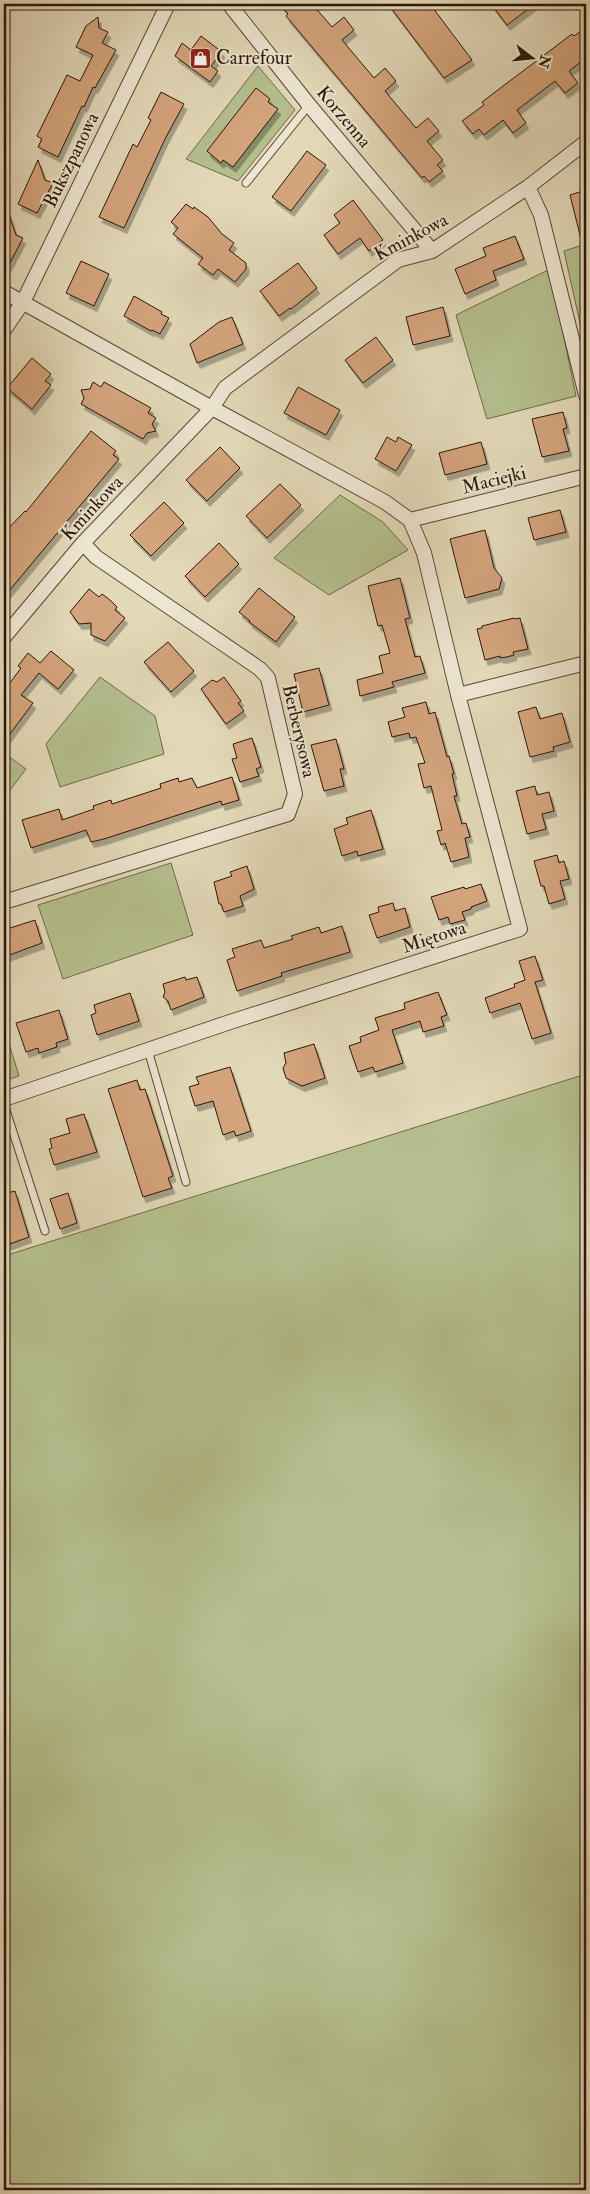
<svg xmlns="http://www.w3.org/2000/svg" width="590" height="2194" viewBox="0 0 590 2194" font-family="'IM FELL Double Pica',serif">
  <style>
    .green { fill: #b5bf8e; stroke: #706a4c }
    .building { fill: #d4a47b; stroke: #2b160a; filter: url(#shadow) }
    .lines { fill: none; stroke-linecap: round; stroke-linejoin: round }
    .lane-casing { stroke: #594736; stroke-width: 9 }
    .street-casing { stroke: #594736; stroke-width: 16 }
    .lane { stroke: #ede6d1; stroke-width: 7 }
    .street { stroke: #ede6d1; stroke-width: 14 }
    .labels { text-anchor: middle; dominant-baseline: central; stroke-width: 4; stroke-linejoin: round; paint-order: stroke }
    .poi-label { font-size: 19px; fill: #2b160a; stroke: #ede6d1; text-anchor: start }
    .street-label { font-size: 19px; fill: #2b160a; stroke: #ede6d1 }
  </style>
  <defs>
    <filter id="shadow"><feDropShadow dx="3" dy="5.5" stdDeviation="0" flood-color="#0004"/></filter>
  </defs>
  <rect width="100%" height="100%" fill="#e3d9b8"/>
  <filter id="stains"><feTurbulence type="fractalNoise" baseFrequency=".004" numOctaves="4"/><feColorMatrix values="0 0 0 0 .2 0 0 0 0 .09 0 0 0 0 .02 0 0 0 .5 -.17"/></filter>
  <radialGradient id="worn" r=".72"><stop offset=".6" stop-color="#630" stop-opacity="0"/><stop offset="1" stop-color="#630" stop-opacity=".3"/></radialGradient>
  <path class="green" d="M258 66 295 110 238 181 186 159Z
    M586 244V350L564 251Z
    M550 269 576 396 487 419 456 315Z
    M340 495 383 522 408 550 329 595 274 558Z
    M100 677 155 716 164 754 60 787 46 744Z
    M4 753 26 769 4 798Z
    M171 863 193 935 63 979 38 905Z
    M4 1027 19 1076 4 1081Z
    M586 1074V2190H4V1256Z"/>
  <path class="building" d="M280 4H312L332 27 344 17 354 30 342 40 374 78 385 68 396 81 385 91 416 128 428 118 439 131 427 141 443 160 437 165 443 171 429 182 424 176 422 178 286 16 288 14Z
    M388 4H430L472 60 444 78Z
    M491 4H535L507 25Z
    M98 17 99 28 108 32 102 43 116 50 95 88 93 87 84 107 82 106 58 157 38 147 42 139 37 136 67 75 80 81 93 55 76 47 86 26Z
    M581 31 586 39V58L569 71 578 83 565 93 555 81 517 110 526 123 513 133 503 120 484 135 479 129 473 134 462 121 484 105 482 102 572 34 574 36Z
    M201 36 222 52 211 66 218 71 210 82 175 56 182 43 191 50Z
    M256 88 270 99 268 102 278 109 233 167 223 160 221 163 207 151Z
    M161 92 184 104 165 139 124 228 99 217 133 144 137 147 151 120 148 118Z
    M307 151 326 165 291 211 272 197Z
    M38 160 45 180 53 183 37 213 18 204Z
    M586 190V239H581L570 195Z
    M353 200 383 240 369 251 360 238 338 254 324 235 340 223 334 215Z
    M186 204 193 209 194 207 208 217 222 234 234 243 229 250 246 263V269L235 282 218 269 213 275 198 264 203 258 173 234 178 228 171 222Z
    M4 206H6L16 235 23 238 4 274Z
    M515 236 524 259 493 271 496 280 465 294 455 269 486 256 483 248Z
    M81 261 109 274 94 306 66 293Z
    M298 263 317 288 291 309 290 308 279 316 260 291Z
    M134 296 162 312 161 314 169 318 160 334 152 330 151 331 124 316Z
    M443 307 450 336 413 345 406 317Z
    M232 317 243 344 197 363 190 344 219 322Z
    M376 337 393 360 363 383 345 360Z
    M32 358 51 374 45 381 51 385 32 409 7 388Z
    M93 382 101 387 104 382 151 408 148 413 156 418 152 424 156 431 147 433 143 439 81 404 84 398 81 390 90 389Z
    M298 387 340 410 326 435 284 413Z
    M563 412 567 428 563 429 569 451 542 457 532 419Z
    M91 431 116 451 113 455 119 459 4 597V533L25 511 26 512Z
    M387 437 396 442 398 437 412 445 396 471 375 459Z
    M481 442 487 464 445 475 439 453Z
    M220 447 240 468 207 501 186 480Z
    M280 484 301 505 267 538 246 516Z
    M164 502 184 523 151 556 130 535Z
    M560 510 566 532 534 540 528 518Z
    M485 530 494 568 502 578 499 589 465 598 450 539Z
    M219 543 239 564 205 597 185 576Z
    M400 578 410 618 405 619 415 657 420 656 425 673 392 682 394 687 360 696 357 680 383 673 379 656 390 653 382 625 378 626 368 586Z
    M259 588 295 617 276 642 249 622 250 621 239 612Z
    M89 589 99 597 102 594 110 600 117 607 115 610 125 618 105 641 91 635V623L79 624 70 612Z
    M514 618 515 619 520 618 528 649 513 652 514 655 507 657 500 658V656L485 660 477 629 482 628V626Z
    M168 642 194 671 171 692 144 662Z
    M51 651 74 670 58 689 39 673 21 695 33 703 4 742V691L21 668 18 666 28 653 40 663Z
    M319 668 329 705 303 712 294 674Z
    M224 677 241 701 238 703 244 711 226 724 201 689 212 680 217 682Z
    M426 702 429 714 435 712 447 757 449 756 454 774H452L457 796H454L462 824 466 823 470 837 465 838 469 857 451 862 445 843 441 845 437 831 442 830 431 786 424 788 418 764 425 763 416 737 410 738 409 733 392 737 388 722 405 717 402 708Z
    M536 707 540 719 562 713 570 742 553 747 554 751 530 757 518 712Z
    M252 738 261 767 256 769 259 776 240 782 232 759 237 758 233 744Z
    M336 739 344 769H340L344 786 324 791 311 745Z
    M232 777 239 800 222 805 221 801 104 839 91 842 86 830 31 848 22 820 59 809 62 820 94 809 93 806 111 800 112 804 161 788 160 784 178 778 179 782 192 778 197 788Z
    M535 786 537 795 549 792 554 811 542 814 546 829 527 834 516 791Z
    M371 810 383 849 358 856 357 851 342 856 334 829 348 824 346 818Z
    M557 855 559 863 564 861 569 879 560 881 565 899 549 904 544 886H541L534 861Z
    M247 866 254 889 240 896 243 906 224 912 221 904H219L214 882 232 876 230 872Z
    M481 884 487 901 471 907V909L462 912 465 920 450 924 448 917 439 920 431 897 464 887 465 889Z
    M393 903 395 911 405 908 410 927 377 938 369 915 379 912 378 907Z
    M35 920 42 943 4 957V930Z
    M342 926 350 952 281 973 282 976 237 991 227 960 235 957 232 949 261 940 264 948 293 939 291 936 319 927 321 933Z
    M535 956 543 980 535 982 551 1033 532 1039 520 1003 490 1013 485 998 515 987 514 984 525 980 519 961Z
    M185 977 186 980 197 977 204 997 171 1010 168 1001 163 997 165 992 163 984Z
    M438 992 447 1015 441 1017 444 1026 423 1032 420 1021 392 1030 403 1063 375 1072 373 1067 358 1072 349 1046 361 1042 360 1037 379 1030 375 1018 405 1009 404 1003Z
    M130 993 139 1021 97 1035 91 1015 96 1013 94 1005Z
    M59 1010 68 1039 56 1043 57 1047 39 1053 38 1048 26 1052 16 1023Z
    M314 1044 325 1078 302 1086 286 1078 283 1068 286 1063 284 1053Z
    M230 1067 251 1131 236 1136 234 1131 223 1135 213 1101 195 1106 189 1087 199 1084 196 1077Z
    M137 1080 140 1090 145 1089 173 1176 168 1178 172 1188 143 1197 108 1089Z
    M84 1114 97 1152 54 1165 49 1149 52 1148 50 1139 70 1133 66 1119Z
    M15 1191 29 1237 4 1246V1194Z
    M68 1193 77 1223 60 1229 50 1199Z"/>
  <g class="lines">
    <defs>
      <path id="lane" d="M246 183 309 105
        M148 1050 186 1182
        M4 1104 45 1231"/>
      <path id="street" d="M229 4 309 105 432 251
        M528 187 541 215 586 395
        M4 292 212 408 385 502 410 520 424 553 458 695
        M4 330 23 302 168 4
        M410 520 586 476
        M4 637 83 543 212 408 225 388 398 260 432 251 528 187 586 142
        M4 902 288 814 295 794 268 678 260 669 96 557 83 543
        M4 1099 227 1023 520 929 458 695 586 663"/>
    </defs>
    <use href="#lane" class="lane-casing"/>
    <use href="#street" class="street-casing"/>
    <use href="#lane" class="lane"/>
    <use href="#street" class="street"/>
  </g>
  <defs>
    <symbol id="shop-square" viewBox="-11 -11 22 22"><rect x="-9" y="-9" width="18" height="18" rx="4" fill="#8f2418" stroke="#ede6d1"/><path d="M-5-2.5h2.3a2.7 3.5 0 0 1 5.4 0H5L5.5 6h-11ZM-1.5-2.5h3a1.5 2.3 0 0 0-3 0Z" fill="#fff"/></symbol>
  </defs>
  <g fill-rule="evenodd">
    <use href="#shop-square" x="188" y="46" width="25" height="25"/>
  </g>
  <g class="labels">
    <g class="poi-label">
      <text x="216" y="58">Carrefour</text>
    </g>
    <g class="street-label">
      <text transform="translate(344 117) rotate(50)">Korzenna</text>
      <text transform="translate(71 160) rotate(-64)">Bukszpanowa</text>
      <text transform="translate(411 237) rotate(-28)">Kminkowa</text>
      <text transform="translate(494 480) rotate(-14)">Maciejki</text>
      <text transform="translate(92 508) rotate(-47)">Kminkowa</text>
      <text transform="translate(299 731) rotate(77)">Berberysowa</text>
      <text transform="translate(434 937) rotate(-18)">Miętowa</text>
    </g>
  </g>
  <rect width="590" height="2194" fill="none" stroke="#e3d9b8" stroke-width="20"/>
  <rect x="5" y="5" width="580" height="2184" fill="none" stroke="#2b160a" stroke-width="2.5"/>
  <rect x="10" y="10" width="570" height="2174" fill="none" stroke="#2b160a"/>
  <g transform="translate(532 58) rotate(106)" stroke="#ede6d1" stroke-width="4" paint-order="stroke">
  <path d="M0-4L9 19L0 12L-9 19Z" fill="#2b160a"/>
  <text y="-8" font-size="14" font-weight="bold" text-anchor="middle" fill="#2b160a">N</text>
  </g>
  <rect width="100%" height="100%" filter="url(#stains)"/>
  <rect width="100%" height="100%" fill="url(#worn)"/>
</svg>
